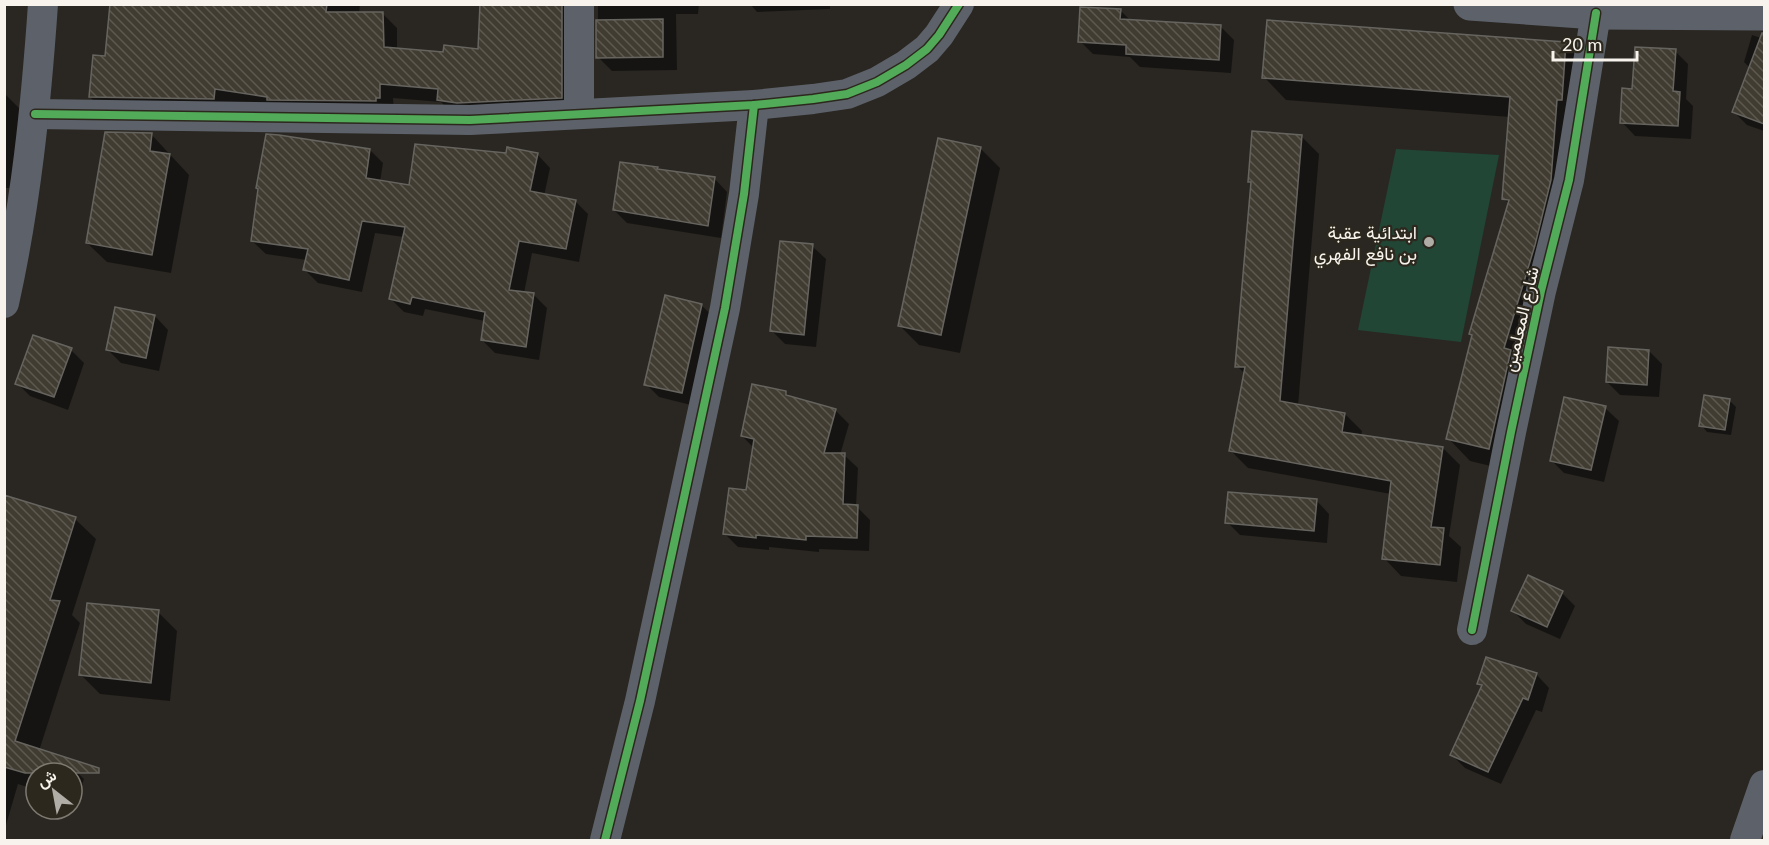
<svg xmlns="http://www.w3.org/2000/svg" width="1769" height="845" viewBox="0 0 1769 845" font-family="Lato,Vazirmatn,sans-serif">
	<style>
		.grass { fill: #214636 }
		.shadow { fill: #0007 }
		.building { fill: url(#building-back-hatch); stroke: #66645f; stroke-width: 1.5 }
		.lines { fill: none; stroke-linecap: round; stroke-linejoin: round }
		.minor { stroke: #5d626a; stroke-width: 30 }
		.tertiary { stroke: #5d626a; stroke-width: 33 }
		.cycleway-casing { stroke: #2d281e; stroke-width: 11 }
		.cycleway { stroke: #51ab58; stroke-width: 8 }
		.poi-dot { fill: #b0aca6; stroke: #2d281e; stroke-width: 2 }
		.labels { text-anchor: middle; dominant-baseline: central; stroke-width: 4.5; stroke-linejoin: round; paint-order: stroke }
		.poi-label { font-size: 18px; fill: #f8f4ed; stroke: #2d281e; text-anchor: end }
		.street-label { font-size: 18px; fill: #f8f4ed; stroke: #2d281e }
	</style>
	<defs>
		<pattern id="building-back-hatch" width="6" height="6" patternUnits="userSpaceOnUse" patternTransform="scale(1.5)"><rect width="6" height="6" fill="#413c32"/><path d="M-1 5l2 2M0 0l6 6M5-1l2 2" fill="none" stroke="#5d5950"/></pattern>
	</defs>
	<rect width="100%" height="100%" fill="#2a2722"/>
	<polygon class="grass" points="1396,149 1499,155 1461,342 1358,330"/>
	<g class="shadow">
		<polygon points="111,4 360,4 359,14 383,14 397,28 397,50 444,54 480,51 482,4 582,4 575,111 452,113 441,102 393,98 394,111 104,111 90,97 107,58"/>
		<polygon points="598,4 699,4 698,14 676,14 677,70 612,71 598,57"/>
		<polygon points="750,4 830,4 830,9 757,12"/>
		<polygon points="1121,11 1131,21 1221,27 1234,40 1231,73 1140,67 1130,57 1093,54 1080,41"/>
		<polygon points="1752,35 1764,39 1764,131 1747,125 1734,112 1750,68 1744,62"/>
		<polygon points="1566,44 1588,66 1511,471 1470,461 1448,438 1509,204 1504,199 1510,117 1286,100 1264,77"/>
		<polygon points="1675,51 1688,64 1686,99 1693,106 1691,139 1635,136 1622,122 1633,90"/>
		<polygon points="4,93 22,111 16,188 4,188"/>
		<polygon points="151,134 189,175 171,273 107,262 87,243"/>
		<polygon points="1302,137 1319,154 1298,406 1345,414 1362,431 1361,437 1443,448 1460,465 1449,536 1461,547 1457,582 1401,576 1384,558 1391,494 1248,468 1231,451 1245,374 1237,366 1252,184 1249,181"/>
		<polygon points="980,148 1000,168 960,353 919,345 899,325"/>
		<polygon points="370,150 383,163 380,182 411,187 507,155 537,154 550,168 544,196 575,201 588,214 579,262 532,253 524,293 534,295 547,308 539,360 495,353 482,340 485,321 425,309 423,316 404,312 391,299 404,237 375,233 362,292 318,283 305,270 307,260 266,254 252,241"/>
		<polygon points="657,169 660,171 714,178 727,192 721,238 627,223 614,210"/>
		<polygon points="812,246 826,259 816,347 785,344 772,331"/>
		<polygon points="701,305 715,318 695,406 659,397 646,384"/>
		<polygon points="155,316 168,330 159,371 121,363 108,350"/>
		<polygon points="71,350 84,363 68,410 30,396 17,383"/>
		<polygon points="1649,351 1662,364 1659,397 1620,395 1607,382"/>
		<polygon points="786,392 791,398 836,411 849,424 840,455 844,455 858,468 856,506 870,520 869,551 819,549 819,552 769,547 769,550 738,547 725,534 747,491 754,448 742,436"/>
		<polygon points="1729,400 1736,407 1731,435 1707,432 1701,425"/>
		<polygon points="1605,408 1619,421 1604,482 1564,473 1551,460"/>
		<polygon points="4,497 75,519 96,539 72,615 80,623 39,751 63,758 84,779 76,802 72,801 72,773 36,773 36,790 18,784 6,825"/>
		<polygon points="1316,500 1329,514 1327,543 1240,535 1227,522"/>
		<polygon points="1562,593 1575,606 1560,639 1526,624 1513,611"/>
		<polygon points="158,612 177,631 170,701 100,694 81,675"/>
		<polygon points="1536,674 1549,688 1542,712 1536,710 1501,784 1465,768 1452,755 1483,687 1479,683"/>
	</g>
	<g class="building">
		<polygon points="110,4 327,4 326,12 383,12 384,47 443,52 444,45 478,49 480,4 562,4 562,98 457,103 437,100 438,89 380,84 380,98 376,98 376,101 267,100 267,97 215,89 214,99 89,97 93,55 105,56"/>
		<polygon points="1080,7 1121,9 1120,19 1221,25 1219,60 1126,54 1126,45 1078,42"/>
		<polygon points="663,19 663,57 596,58 596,20"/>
		<polygon points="1267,20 1566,42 1562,100 1557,100 1551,180 1535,245 1504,348 1511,350 1489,449 1446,439 1472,335 1469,334 1509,200 1502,199 1510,97 1262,78"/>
		<polygon points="1762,33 1764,33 1764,124 1732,112"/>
		<polygon points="1635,47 1676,49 1673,91 1680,92 1678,126 1620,123 1622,88 1632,89"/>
		<polygon points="1252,131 1302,135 1280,401 1345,413 1342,432 1443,447 1431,527 1444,528 1440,565 1382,559 1391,481 1229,451 1245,367 1235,367 1251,182 1248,182"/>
		<polygon points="105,132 152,133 150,151 170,154 152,255 86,243"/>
		<polygon points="266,134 279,135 370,149 366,178 409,185 415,144 506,153 507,147 538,153 530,191 576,200 566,249 519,241 509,290 534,293 526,347 481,340 485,312 412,297 410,304 389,299 405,227 362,221 349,280 303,270 308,249 251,241 258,189 256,188"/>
		<polygon points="938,138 981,147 941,335 898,326"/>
		<polygon points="620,162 658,167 657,169 715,177 708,226 613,210"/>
		<polygon points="780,241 813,244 804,335 770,331"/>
		<polygon points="665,295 702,304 682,393 644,385"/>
		<polygon points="115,307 155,315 146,358 106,350"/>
		<polygon points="33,335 72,348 54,397 15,384"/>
		<polygon points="1608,347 1649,350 1647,385 1606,382"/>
		<polygon points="752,384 786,391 786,395 836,409 824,453 845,453 843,504 858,505 857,538 806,536 806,540 756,535 756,538 723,534 729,488 746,490 754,439 741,436"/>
		<polygon points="1704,395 1730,399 1725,430 1699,426"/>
		<polygon points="1564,397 1606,406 1591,470 1550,461"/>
		<polygon points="1228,492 1317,499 1314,531 1225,523"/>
		<polygon points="4,495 76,517 50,600 60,601 15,741 99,768 99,773 25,773 4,767"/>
		<polygon points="1528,575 1563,591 1547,627 1511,611"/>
		<polygon points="87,603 159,610 151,683 79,675"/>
		<polygon points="1486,657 1537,673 1528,700 1523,698 1488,772 1450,755 1482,685 1477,684"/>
	</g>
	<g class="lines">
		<g class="minor">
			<polyline points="579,4 579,114"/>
			<polyline points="35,114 470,120 754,105 813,99 847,94 877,82 906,65 927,49 939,35 959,4"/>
			<path d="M4,303c22,-99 32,-198 39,-299"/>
			<polyline points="1472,630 1511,432 1541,291 1569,180 1596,13"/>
			<polyline points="605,840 640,701 725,308 744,194 754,105"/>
			<polyline points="1745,840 1764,785"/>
		</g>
		<polyline class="tertiary" points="1470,4 1596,13 1764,14"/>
		<defs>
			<g id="cycleway">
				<polyline points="35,114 470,120 754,105 813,99 847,94 877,82 906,65 927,49 939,35 959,4"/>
				<polyline points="1472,630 1511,432 1541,291 1569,180 1596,13"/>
				<polyline points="605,840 640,701 725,308 744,194 754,105"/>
			</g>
		</defs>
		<use href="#cycleway" class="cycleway-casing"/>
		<use href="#cycleway" class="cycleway"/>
	</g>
	<circle class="poi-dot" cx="1429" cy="242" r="6"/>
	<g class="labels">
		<g class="poi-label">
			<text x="1417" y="232">ابتدائية عقبة<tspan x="1417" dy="21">بن نافع الفهري</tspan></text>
		</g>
		<g class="street-label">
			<text transform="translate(1520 319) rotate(-77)">شارع المعلمين</text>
		</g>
	</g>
	<rect width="1769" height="845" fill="none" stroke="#f8f4ed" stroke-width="12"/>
	<g transform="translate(54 791) rotate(329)"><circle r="28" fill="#2d281e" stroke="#7e7a71" stroke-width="1.5"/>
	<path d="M0-4.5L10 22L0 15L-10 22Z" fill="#b0aca6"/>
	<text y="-9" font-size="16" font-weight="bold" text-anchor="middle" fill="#f8f4ed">ش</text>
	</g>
	<path d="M1553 51v9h84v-9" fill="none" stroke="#f8f4ed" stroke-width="3"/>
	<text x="1562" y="51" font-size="18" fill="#f8f4ed" stroke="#2d281e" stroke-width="4.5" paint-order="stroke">20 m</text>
</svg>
